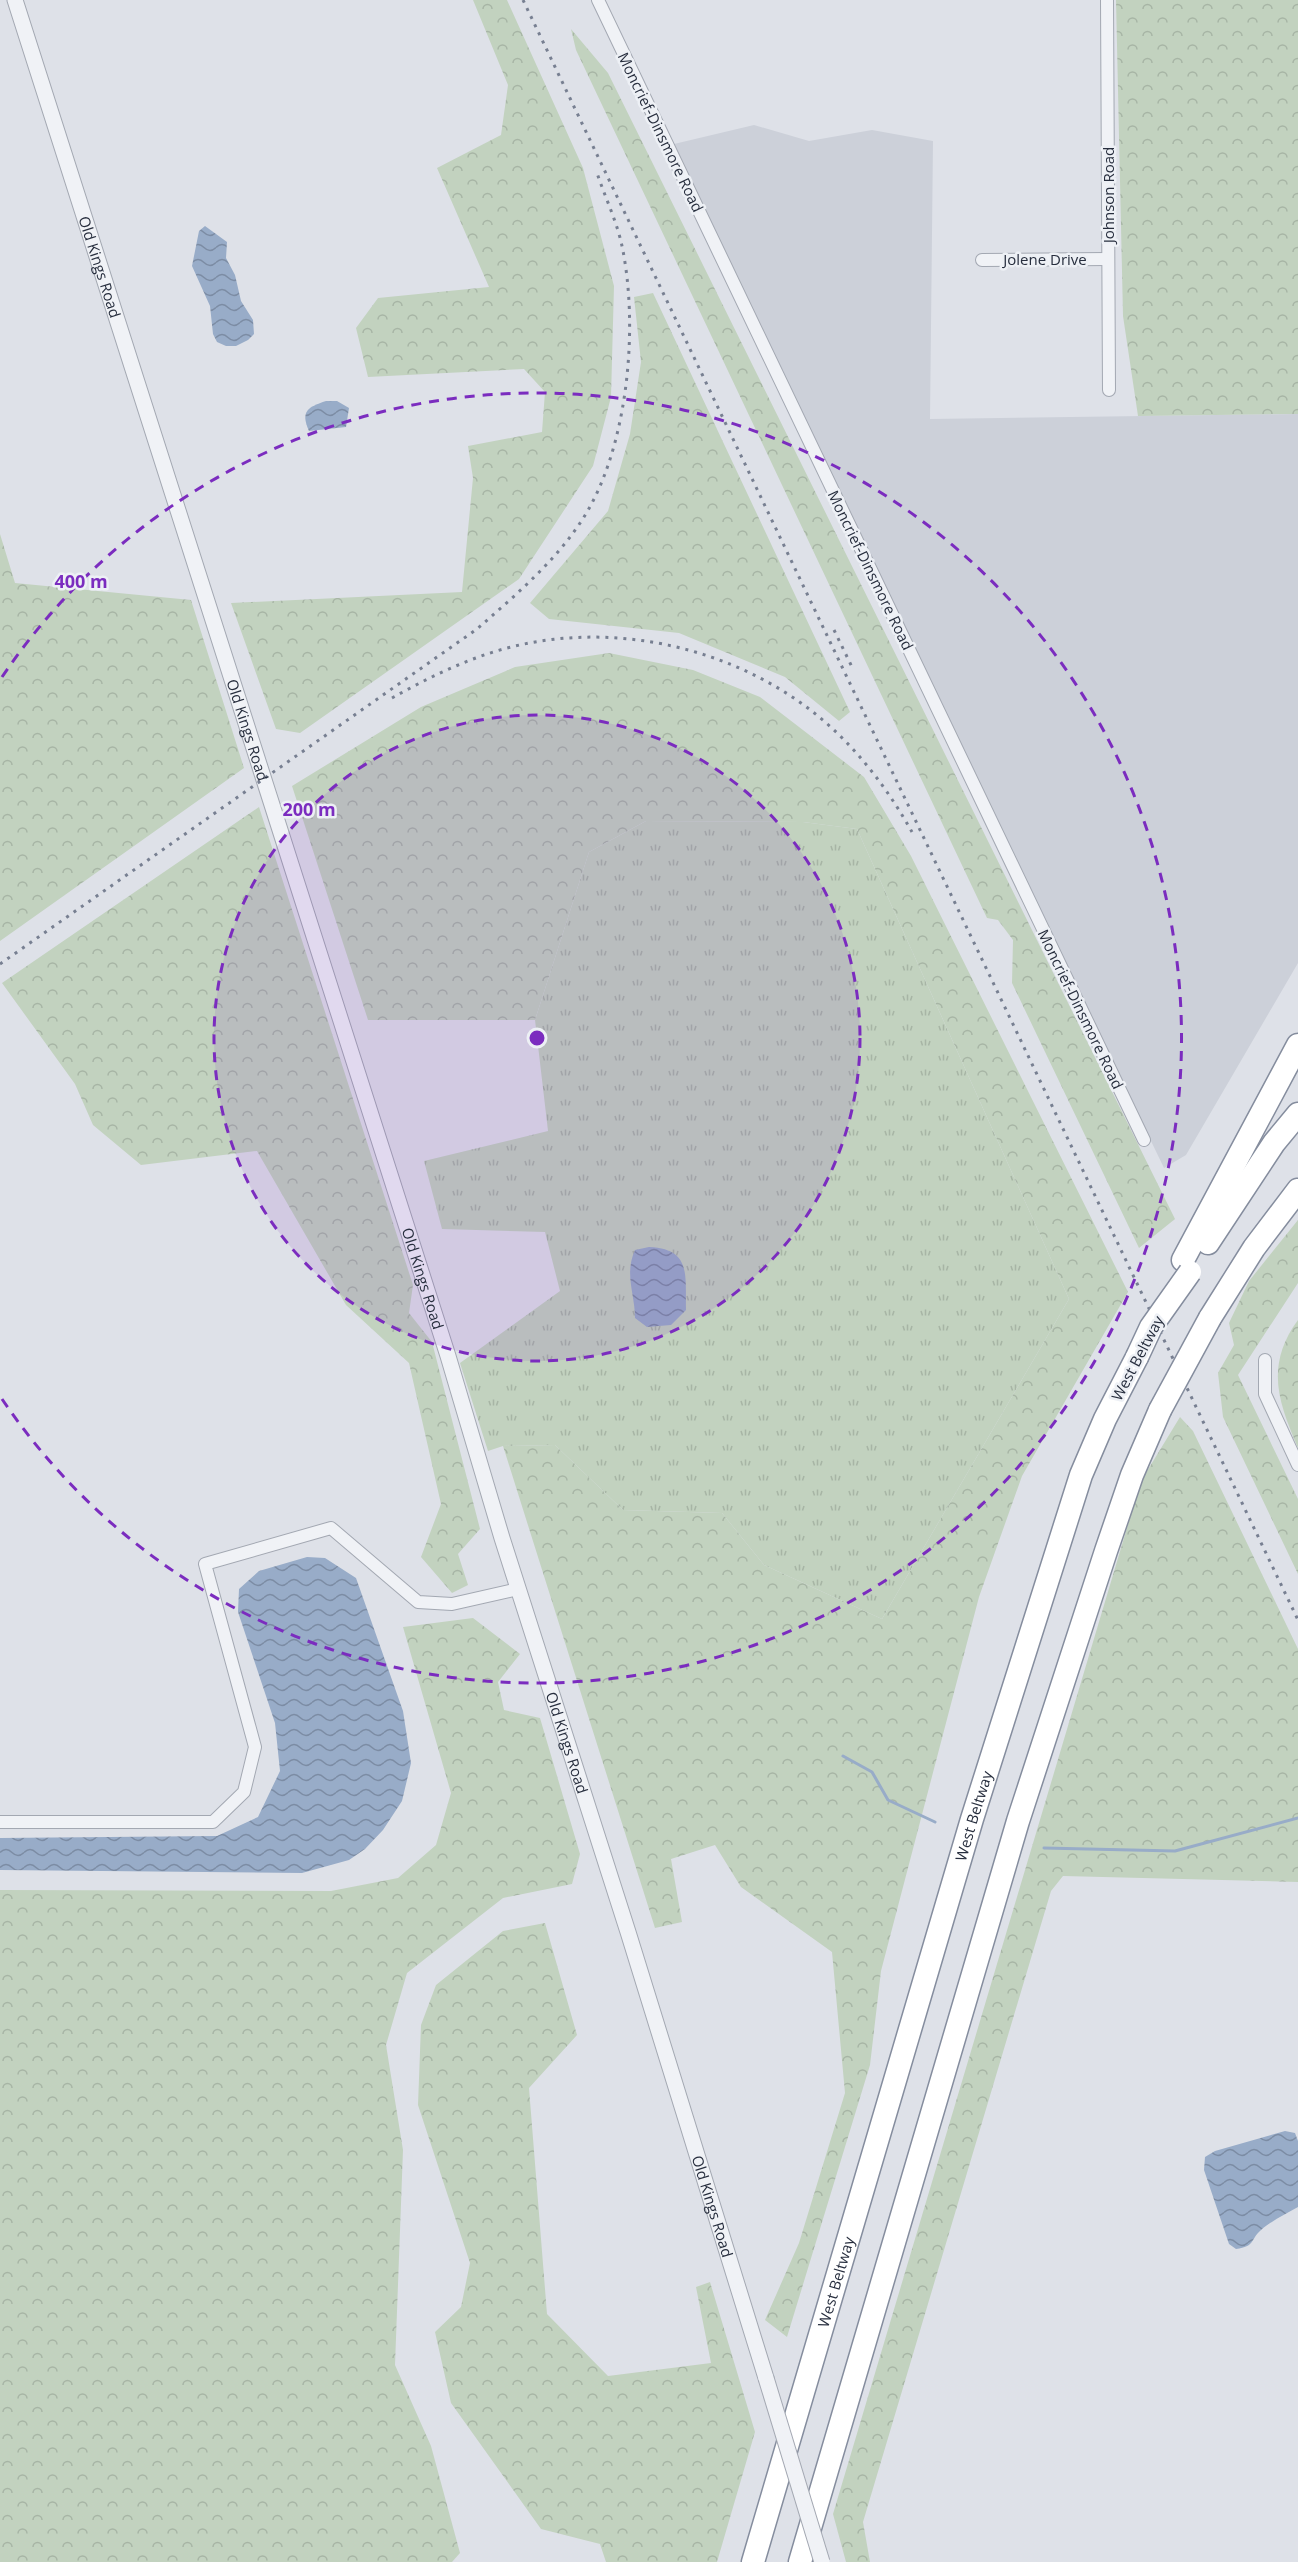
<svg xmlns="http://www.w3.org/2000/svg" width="1298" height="2562" viewBox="0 0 1298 2562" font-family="'Open Sans',sans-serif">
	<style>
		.built { fill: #ccd0d9 }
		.grass { fill: url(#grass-tufts) }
		.forest { fill: url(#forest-crowns) }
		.water { fill: url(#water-waves) }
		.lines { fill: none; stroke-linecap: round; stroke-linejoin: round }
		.stream { stroke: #98acc8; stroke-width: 3 }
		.minor-casing { stroke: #a3a8b2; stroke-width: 14 }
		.tertiary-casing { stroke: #a3a8b2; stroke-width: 17 }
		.motorway-casing { stroke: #858d9e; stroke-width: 25 }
		.minor { stroke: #f0f2f6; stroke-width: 12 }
		.tertiary { stroke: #f0f2f6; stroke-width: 15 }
		.motorway { stroke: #fff; stroke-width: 22 }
		.rail { stroke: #777f91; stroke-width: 3; stroke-dasharray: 3 6; stroke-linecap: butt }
		.tertiary-bridge-casing { stroke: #a3a8b2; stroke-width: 17; stroke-linecap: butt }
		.motorway-bridge-casing { stroke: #858d9e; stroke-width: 25; stroke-linecap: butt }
		.tertiary-bridge { stroke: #f0f2f6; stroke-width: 15 }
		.motorway-bridge { stroke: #fff; stroke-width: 22 }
		.ring { fill: none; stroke: #7b2cbf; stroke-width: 3; stroke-dasharray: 10 8 }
		.labels { text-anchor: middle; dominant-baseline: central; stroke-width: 5; stroke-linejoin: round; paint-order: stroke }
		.street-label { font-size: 15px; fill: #272e3e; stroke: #edf0f5 }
		.centre { fill: #7b2cbf; stroke: #edf0f5; stroke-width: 3 }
		.ring-label { font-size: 18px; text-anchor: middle; font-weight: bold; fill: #7b2cbf; stroke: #edf0f5; stroke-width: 5; stroke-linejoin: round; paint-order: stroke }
	</style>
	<defs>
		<pattern id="grass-tufts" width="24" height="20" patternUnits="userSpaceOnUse" patternTransform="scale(1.5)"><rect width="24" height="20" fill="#c2d2bf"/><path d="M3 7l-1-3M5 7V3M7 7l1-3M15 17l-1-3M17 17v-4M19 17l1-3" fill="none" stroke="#a7b5a5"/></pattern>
		<pattern id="forest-crowns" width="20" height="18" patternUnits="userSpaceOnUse" patternTransform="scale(1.5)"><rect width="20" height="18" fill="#c2d2bf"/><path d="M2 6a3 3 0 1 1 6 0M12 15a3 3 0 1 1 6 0" fill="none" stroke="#a7b5a5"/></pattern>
		<pattern id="water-waves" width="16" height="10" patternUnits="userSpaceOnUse" patternTransform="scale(1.5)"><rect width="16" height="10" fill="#98acc8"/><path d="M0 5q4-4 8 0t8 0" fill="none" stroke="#7c8ca4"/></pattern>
	</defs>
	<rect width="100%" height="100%" fill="#dee1e8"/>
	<polygon class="built" points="754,125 809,141 872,130 933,141 930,419 1298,414 1298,963 1186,1155 1164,1168 804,420 674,144"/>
	<polygon class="grass" points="646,821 803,822 857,829 1069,1299 882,1619 764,1565 722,1513 623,1510 555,1445 503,1446 488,1451 460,1363 560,1291 545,1232 442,1229 424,1161 548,1131 535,1020 589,852"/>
	<g class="forest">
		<polygon points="473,0 507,0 583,168 614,286 611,397 593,466 519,579 300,733 276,729 231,603 462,592 473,478 468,446 542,432 545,392 524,369 368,377 356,328 378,298 489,287 437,168 501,135 508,85"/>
		<polygon points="1116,0 1298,0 1298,414 1138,416 1123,316"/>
		<polygon points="571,29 608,73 1175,1219 1139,1248 1012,983 1013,940 998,920 987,918 576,50"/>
		<polygon points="653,293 850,712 839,721 785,677 679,633 549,619 530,603 608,511 630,434 641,362 634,297"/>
		<polygon points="0,534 15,583 191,600 244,768 0,941"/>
		<polygon points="609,653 693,670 760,697 864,777 911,856 1128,1292 1022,1476 979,1597 881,1971 870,2065 787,2337 765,2320 799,2243 845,2093 832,1952 741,1887 715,1845 671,1859 682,1922 655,1928 503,1446 555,1445 623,1510 722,1513 764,1565 882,1619 1069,1299 857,829 803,822 646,821 589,852 535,1020 368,1020 292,786 421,707 515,667"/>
		<polygon points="259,807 413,1285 409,1313 432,1342 480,1529 458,1554 468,1585 452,1593 421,1557 441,1504 409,1363 346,1305 257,1151 141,1165 93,1125 75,1084 2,983"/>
		<polygon points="1298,1220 1298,1283 1238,1375 1298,1499 1298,1574 1223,1417 1218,1373 1234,1345 1229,1323 1249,1281"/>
		<path d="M1298,1320v128c-20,-46 -33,-83 0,-128z"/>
		<polygon points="1180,1417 1193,1431 1298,1649 1298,1882 1063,1876 1051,1891 863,2522 870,2562 846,2562 833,2514 1141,1481"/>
		<polygon points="473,1618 520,1654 498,1682 504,1710 540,1718 580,1854 572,1884 503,1898 407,1973 386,2045 403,2150 395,2365 431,2446 460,2553 452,2562 0,2562 0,1890 331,1891 398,1878 436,1845 451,1793 403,1627"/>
		<polygon points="545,1923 577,2035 529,2088 547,2314 608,2376 711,2363 696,2287 710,2282 755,2432 717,2562 606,2562 600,2544 541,2529 451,2403 435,2332 461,2307 470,2263 418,2105 421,2025 436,1985 503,1931"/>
	</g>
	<g class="water">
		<polygon points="205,226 227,242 226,258 235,275 241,301 253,320 254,334 248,340 236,346 226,346 217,342 213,334 210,306 192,266 199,231"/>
		<path d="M326,401h11l12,7 -3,19 -37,4c-9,-20 -1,-24 17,-30z"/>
		<path d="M649,1247c43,2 36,28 37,63l-15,15 -24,2 -12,-9c0,-24 -11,-44 0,-68z"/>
		<polygon points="307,1557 325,1558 356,1578 403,1711 411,1763 402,1801 383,1830 365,1849 349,1860 302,1873 0,1870 0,1838 217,1836 258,1817 280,1771 275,1723 238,1612 239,1589 259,1571"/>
		<path d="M1285,2131l10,2 3,8v66c-12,7 -27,14 -37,23 -12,11 -5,16 -25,19l-7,-5 -25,-74 1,-13 10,-6z"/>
	</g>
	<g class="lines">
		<g class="stream">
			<polyline points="843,1756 872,1772 888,1800 935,1822"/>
			<polyline points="1044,1848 1175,1851 1298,1818"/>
		</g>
		<defs>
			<g id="minor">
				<polyline points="598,0 1144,1140"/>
				<polyline points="1107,0 1109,390"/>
				<polyline points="982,260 1108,259"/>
				<polyline points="1265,1360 1265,1394 1298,1465"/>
				<polyline points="0,1822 213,1822 244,1792 255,1747 205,1564 331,1528 418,1602 452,1604 518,1589"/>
			</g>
			<g id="tertiary">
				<path id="s1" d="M15,0l433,1356 54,182 126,394 138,446"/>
			</g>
			<g id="motorway">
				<polyline points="1208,1243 1274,1143 1298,1114"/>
				<polyline points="1183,1260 1298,1045"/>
				<polyline points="1210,1318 1254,1248 1298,1190"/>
				<path id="s2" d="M753,2562l219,-743 109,-344 24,-56 32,-62"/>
				<polyline points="800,2562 1018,1821 1106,1551 1132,1475 1160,1410"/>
			</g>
		</defs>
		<use href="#minor" class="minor-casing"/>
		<use href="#tertiary" class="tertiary-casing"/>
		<use href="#motorway" class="motorway-casing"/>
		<use href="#minor" class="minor"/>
		<use href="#tertiary" class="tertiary"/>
		<use href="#motorway" class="motorway"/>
		<g class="rail">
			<polyline points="523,0 1298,1620"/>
			<polyline points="834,630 852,667"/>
			<path d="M392,698c34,-19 70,-37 108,-48 107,-31 231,-5 318,66 38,31 70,73 94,116"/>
			<path d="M0,964l477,-335c42,-37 90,-77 116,-128 36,-70 45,-179 29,-255 -5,-24 -17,-49 -25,-73"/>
		</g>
		<defs>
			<polyline id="tertiary-bridge" points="766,2378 822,2562"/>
			<g id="motorway-bridge">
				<polyline points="1137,1357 1151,1327 1190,1272"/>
				<polyline points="1160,1410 1210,1318"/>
			</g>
		</defs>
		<use href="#tertiary-bridge" class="tertiary-bridge-casing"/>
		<use href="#motorway-bridge" class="motorway-bridge-casing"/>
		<use href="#tertiary-bridge" class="tertiary-bridge"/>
		<use href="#motorway-bridge" class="motorway-bridge"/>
	</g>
	<circle cx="537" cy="1038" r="323" fill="#7b2cbf" fill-opacity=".12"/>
	<g class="ring">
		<circle cx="537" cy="1038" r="323"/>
		<path d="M2 677A645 645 0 1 1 2 1399"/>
	</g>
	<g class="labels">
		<g class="street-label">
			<text transform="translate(661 132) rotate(64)">Moncrief-Dinsmore Road</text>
			<text transform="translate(1108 195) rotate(-90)">Johnson Road</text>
			<text x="1045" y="259">Jolene Drive</text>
			<text stroke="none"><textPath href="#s1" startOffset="280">Old Kings Road</textPath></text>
			<text transform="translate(871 570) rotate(64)">Moncrief-Dinsmore Road</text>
			<text stroke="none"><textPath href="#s1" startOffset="766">Old Kings Road</textPath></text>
			<text transform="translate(1081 1009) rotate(64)">Moncrief-Dinsmore Road</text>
			<text stroke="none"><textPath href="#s1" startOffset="1342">Old Kings Road</textPath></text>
			<text transform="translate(1137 1358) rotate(-62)">West Beltway</text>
			<text stroke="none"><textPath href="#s1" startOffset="1828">Old Kings Road</textPath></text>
			<text stroke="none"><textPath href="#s2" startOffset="778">West Beltway</textPath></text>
			<text stroke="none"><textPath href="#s1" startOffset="2314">Old Kings Road</textPath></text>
			<text stroke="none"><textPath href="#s2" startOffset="292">West Beltway</textPath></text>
		</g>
	</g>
	<circle cx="537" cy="1038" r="9" class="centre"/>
	<g class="ring-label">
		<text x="81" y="588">400 m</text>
		<text x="309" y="816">200 m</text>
	</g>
</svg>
